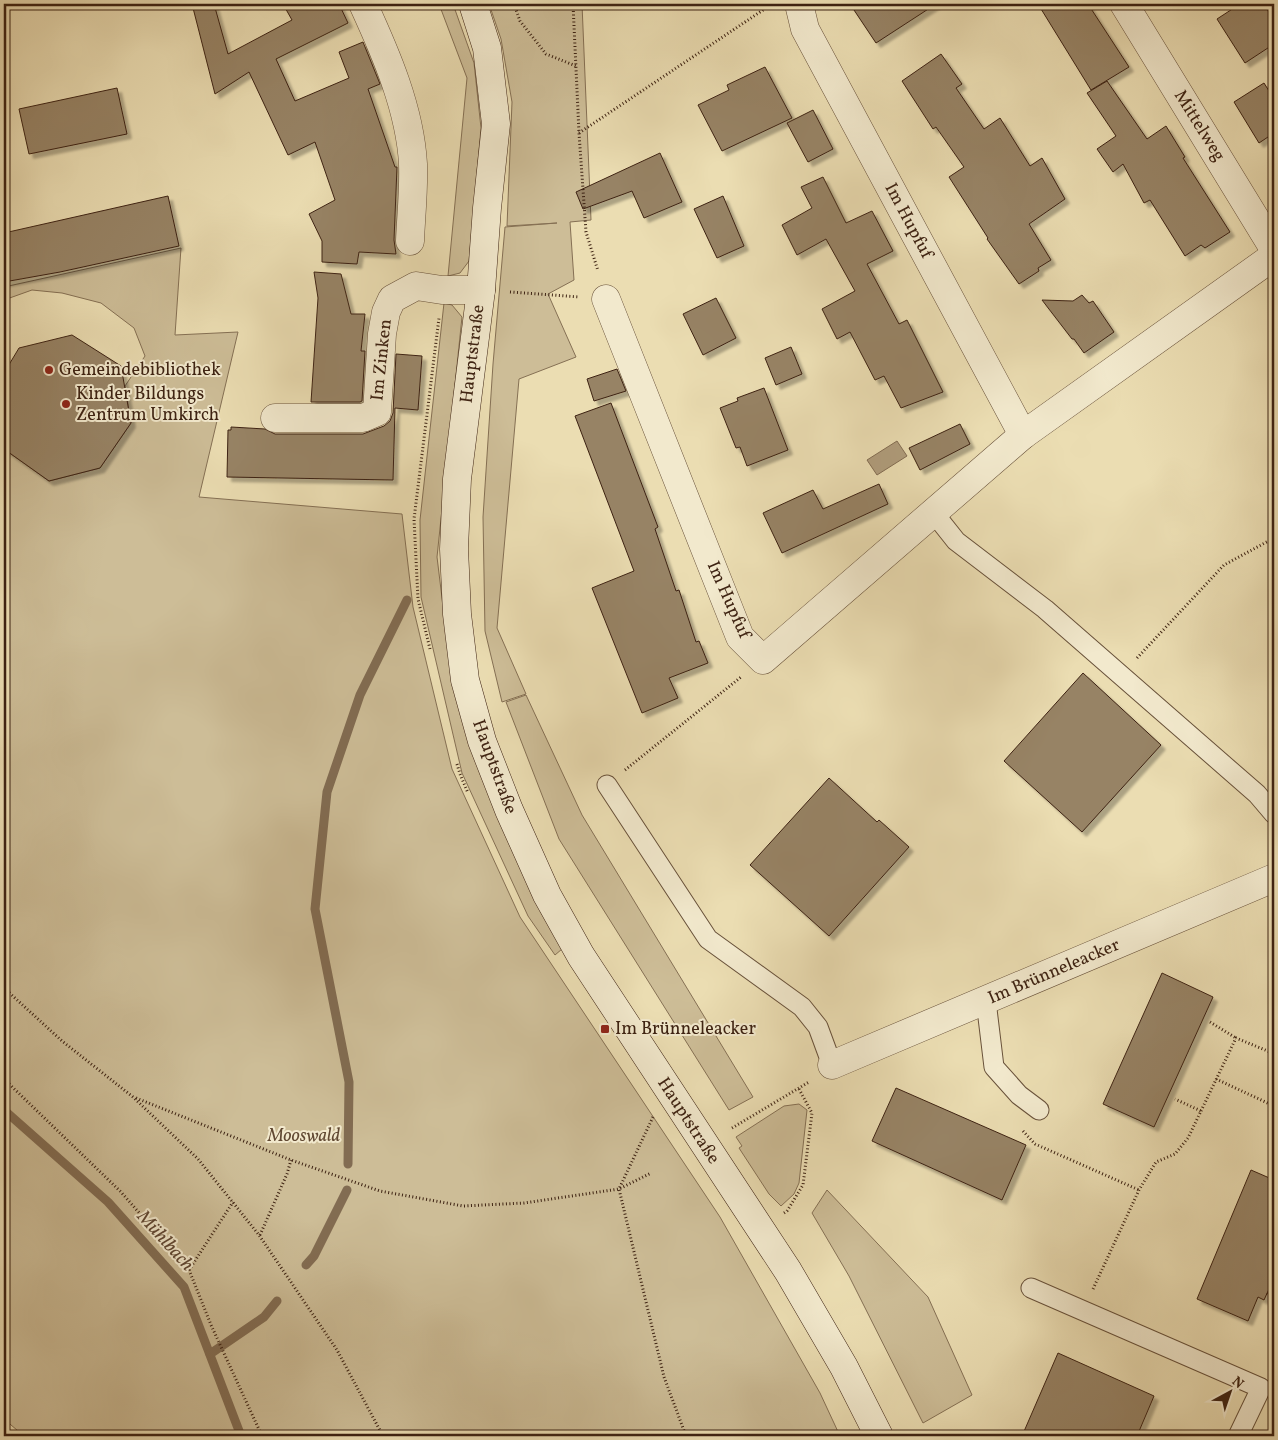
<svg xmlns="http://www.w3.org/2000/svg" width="1278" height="1440" viewBox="0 0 1278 1440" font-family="Vollkorn,serif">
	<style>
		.green { fill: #cdbd97; stroke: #857054 }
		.water { fill: #b09d7c; stroke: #826c52 }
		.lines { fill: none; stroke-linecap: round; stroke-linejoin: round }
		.stream { stroke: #826c52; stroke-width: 9 }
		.building { fill: #978365; stroke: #3d2212; filter: url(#shadow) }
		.lane-casing { stroke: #68513a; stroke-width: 21 }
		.street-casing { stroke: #68513a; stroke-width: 29 }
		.secondary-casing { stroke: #3d2212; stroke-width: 29 }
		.path { stroke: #3d2212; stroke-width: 3; stroke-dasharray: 1 2.5; stroke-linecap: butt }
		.lane { stroke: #f2e9cd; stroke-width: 19 }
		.street { stroke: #f2e9cd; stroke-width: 28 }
		.secondary { stroke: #f2e9cd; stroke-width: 28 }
		.poi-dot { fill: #8f2418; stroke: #f2e9cd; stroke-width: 2 }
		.labels { text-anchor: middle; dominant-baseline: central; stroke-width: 4; stroke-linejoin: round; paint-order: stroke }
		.street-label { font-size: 18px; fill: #3d2212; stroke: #f2e9cd }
		.poi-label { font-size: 18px; fill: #3d2212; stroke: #f2e9cd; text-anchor: start }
		.park-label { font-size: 18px; font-style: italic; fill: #614933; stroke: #f2e9cd }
		.water-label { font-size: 19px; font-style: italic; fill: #604732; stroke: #f2e9cd }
	</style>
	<defs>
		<filter id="shadow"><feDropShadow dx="4.5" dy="4.5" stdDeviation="1" flood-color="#0004"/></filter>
	</defs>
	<rect width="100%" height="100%" fill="#ebddb2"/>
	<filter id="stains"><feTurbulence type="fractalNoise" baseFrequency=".004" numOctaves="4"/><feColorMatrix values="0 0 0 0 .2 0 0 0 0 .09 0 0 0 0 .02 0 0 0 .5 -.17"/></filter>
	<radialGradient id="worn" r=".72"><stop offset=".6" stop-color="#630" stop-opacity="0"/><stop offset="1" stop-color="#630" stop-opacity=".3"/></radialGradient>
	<g class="green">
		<polygon points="439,4 453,4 474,63 481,128 469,261 460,273 448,276 467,78"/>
		<polygon points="489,4 582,4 591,220 570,222 574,280 548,294 576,357 519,379 497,628 526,694 502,702 485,631 483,517 493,364 505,227 557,223 507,226 512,102 501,39"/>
		<polygon points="181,248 175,335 238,332 199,497 402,514 413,607 452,769 520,917 720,1217 820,1393 840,1436 24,1436 4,1419 4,449 49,481 100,468 131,423 125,386 145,356 134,328 101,303 62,293 32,290 4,300 4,287"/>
		<polygon points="444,303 452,305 462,317 437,557 452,680 483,776 542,914 562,949 555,955 528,916 462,773 421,597 420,520"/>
		<polygon points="526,695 582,815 753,1097 729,1110 559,839 506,702"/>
		<polygon points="799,1104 807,1110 799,1183 794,1194 781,1206 769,1194 739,1148 742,1146 736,1137 784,1106"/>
		<polygon points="827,1190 928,1297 972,1395 923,1423 849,1276 812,1213"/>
	</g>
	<polygon class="water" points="897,441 907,456 877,475 867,460"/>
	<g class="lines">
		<g class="stream">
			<polyline points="4,1110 108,1202 184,1287 241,1436"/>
			<polyline points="348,1164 349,1082 315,909 327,792 360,695 407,600"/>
			<polyline points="306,1265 314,1256 347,1190"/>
			<polyline points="210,1354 264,1317 277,1301"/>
		</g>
	</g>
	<g class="building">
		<polygon points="192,4 214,4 228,54 292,20 283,4 339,4 348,23 276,59 295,101 349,78 339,52 363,42 380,84 368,89 395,167 397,167 394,240 396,254 359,252 357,264 322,262 322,241 309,214 335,200 315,142 288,155 249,72 215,94"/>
		<polygon points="850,4 936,4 876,43"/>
		<polygon points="1038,4 1088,4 1129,67 1091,90"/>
		<polygon points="1240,4 1264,4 1274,21 1274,44 1245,63 1217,19"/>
		<polygon points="941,54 962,84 956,88 984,129 1000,118 1030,166 1042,158 1065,199 1029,224 1051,260 1038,268 1039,271 1019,284 987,239 988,238 949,177 964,167 936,127 933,129 902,81"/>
		<polygon points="765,67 792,118 722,151 698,105 729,90 727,85"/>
		<polygon points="1107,81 1147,139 1166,126 1185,157 1183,158 1230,232 1205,248 1201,245 1185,256 1150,200 1144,203 1123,164 1113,172 1097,149 1116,136 1087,93"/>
		<polygon points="1264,83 1274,99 1274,133 1259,143 1234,102"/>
		<polygon points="117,88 127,134 29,154 19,109"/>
		<polygon points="813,110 833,149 808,162 787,123"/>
		<polygon points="660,153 682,202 644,218 632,191 583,209 576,192"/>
		<polygon points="823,177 846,223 872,211 893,251 867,264 899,324 907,320 943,392 901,408 884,376 875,380 850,332 837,339 822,309 855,291 826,239 797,255 782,225 812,208 801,187"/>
		<polygon points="168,196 179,246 60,272 4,282 4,233"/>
		<polygon points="723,196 744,246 717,258 694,209"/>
		<polygon points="314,272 341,274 351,314 365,314 361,351 365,351 362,401 360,402 311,402 318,298"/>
		<polygon points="1082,295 1089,303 1093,301 1114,332 1084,353 1074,339 1072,339 1042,300 1073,301"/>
		<polygon points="716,298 736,338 703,355 683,314"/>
		<polygon points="72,335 121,366 131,423 100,468 49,481 4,449 4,373 19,348"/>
		<polygon points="791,347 802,374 776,385 765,358"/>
		<polygon points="396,354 422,356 418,410 395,408 393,480 227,477 228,430 231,430 231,427 265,429 275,434 363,434 384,426 390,421 393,413"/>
		<polygon points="617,369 626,391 594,401 587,379"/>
		<polygon points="764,388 788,450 747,466 740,447 736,448 720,408 738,401 737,398"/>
		<polygon points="611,403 658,527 655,529 676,591 679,590 696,642 699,641 708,663 669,678 678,698 642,713 592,588 634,571 575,416"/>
		<polygon points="960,424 970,444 920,470 909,448"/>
		<polygon points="879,484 888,504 782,553 763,513 813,490 823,509"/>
		<polygon points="1083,673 1161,745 1082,832 1004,761"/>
		<polygon points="829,778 877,822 879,820 909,847 829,936 750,865"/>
		<polygon points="1162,973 1213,997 1154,1127 1103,1104"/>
		<polygon points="896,1088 1026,1145 1002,1200 872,1141"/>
		<polygon points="1251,1170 1274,1180 1274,1278 1264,1300 1258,1297 1248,1321 1197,1299"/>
		<polygon points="1058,1353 1154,1396 1137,1436 1022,1436"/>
	</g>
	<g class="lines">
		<defs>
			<g id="lane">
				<polyline points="933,512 956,541 1045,609 1257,794 1274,814"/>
				<polyline points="607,785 708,939 802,1007 818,1027 832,1065"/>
				<polyline points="986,1001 994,1067 1019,1095 1039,1110"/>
				<polyline points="1031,1288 1261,1388 1238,1436"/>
			</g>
			<g id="street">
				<path d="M363,4c23,50 47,105 50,160 1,26 -2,52 -3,77"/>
				<polyline points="799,4 805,29 1023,435"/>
				<polyline points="1124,4 1274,249"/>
				<polyline points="606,299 740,637 763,660 1023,435 1274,256"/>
				<polyline points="275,418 363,418 377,412 382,334 386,312 392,299 416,286 442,290 481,290"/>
				<polyline points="832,1065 1274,878"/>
			</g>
			<polyline id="secondary" points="473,4 487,48 496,124 487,208 481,290 457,479 454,549 457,614 465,680 482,741 509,810 547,895 581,956 788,1271 844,1367 879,1436"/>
		</defs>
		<use href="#lane" class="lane-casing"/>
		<use href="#street" class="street-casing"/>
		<use href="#secondary" class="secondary-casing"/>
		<g class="path">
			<polyline points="514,4 520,21 546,54 576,66"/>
			<polyline points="573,4 579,133 586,232 598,271"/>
			<polyline points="579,133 769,6"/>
			<polyline points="510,292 579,297"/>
			<polyline points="430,649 418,599 414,519 439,318"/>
			<polyline points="1137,658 1224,565 1274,538"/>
			<polyline points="457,764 460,774 468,793"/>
			<polyline points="625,770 741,677"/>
			<polyline points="4,988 62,1041 133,1097 198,1159 259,1235 337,1350 383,1436"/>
			<polyline points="1210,1022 1236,1038"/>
			<polyline points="4,1079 121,1192 189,1270 211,1325 262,1436"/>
			<polyline points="1216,1079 1274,1106"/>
			<polyline points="136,1098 291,1160 380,1191 463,1206 524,1203 619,1189 651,1173"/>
			<polyline points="1201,1111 1236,1038 1270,1052 1274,1043"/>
			<polyline points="653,1117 619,1189 664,1377 686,1436"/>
			<polyline points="732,1128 809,1082"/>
			<polyline points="1023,1131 1035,1144 1139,1190"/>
			<polyline points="784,1213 787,1211 803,1185 812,1113 799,1089"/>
			<polyline points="260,1235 287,1174 291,1160"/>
			<polyline points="189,1270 233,1202"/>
			<polyline points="1093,1289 1139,1190 1156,1162 1175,1154 1188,1138 1201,1111 1175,1099"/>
			<polyline points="1267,1293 1274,1297"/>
		</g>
		<use href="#lane" class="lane"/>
		<use href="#street" class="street"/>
		<use href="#secondary" class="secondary"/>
	</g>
	<g class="poi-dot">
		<circle cx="49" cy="370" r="5"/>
		<circle cx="66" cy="404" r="5"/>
		<rect x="600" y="1024" width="10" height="10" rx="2.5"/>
	</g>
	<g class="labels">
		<g class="street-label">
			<text transform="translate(1199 126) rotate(58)">Mittelweg</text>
			<text transform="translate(908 221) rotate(62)">Im Hupfuf</text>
			<text transform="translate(473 354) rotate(-83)">Hauptstraße</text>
			<text transform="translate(382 360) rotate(-84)">Im Zinken</text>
			<text transform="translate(728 600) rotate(66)">Im Hupfuf</text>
			<text transform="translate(494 767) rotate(70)">Hauptstraße</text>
			<text transform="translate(1054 972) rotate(-23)">Im Brünneleacker</text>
			<text transform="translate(688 1121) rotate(57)">Hauptstraße</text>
		</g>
		<g class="poi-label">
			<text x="59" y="370">Gemeindebibliothek</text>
			<text x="76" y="394">Kinder Bildungs<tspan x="76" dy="21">Zentrum Umkirch</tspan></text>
			<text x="615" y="1029">Im Brünneleacker</text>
		</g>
		<g class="park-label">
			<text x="304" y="1136">Mooswald</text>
		</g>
		<g class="water-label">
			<text transform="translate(165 1241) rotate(48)">Mühlbach</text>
		</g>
	</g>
	<rect width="1278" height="1440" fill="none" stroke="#ebddb2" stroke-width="20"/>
	<rect x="5" y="5" width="1268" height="1430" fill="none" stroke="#3d2212" stroke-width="2.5"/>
	<rect x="10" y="10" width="1258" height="1420" fill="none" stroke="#3d2212"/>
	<g transform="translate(1230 1392) rotate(40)" stroke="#f2e9cd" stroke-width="4" paint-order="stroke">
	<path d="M0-4L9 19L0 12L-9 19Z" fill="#3d2212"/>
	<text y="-8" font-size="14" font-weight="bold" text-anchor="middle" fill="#3d2212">N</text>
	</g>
	<rect width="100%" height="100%" filter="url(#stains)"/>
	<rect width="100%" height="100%" fill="url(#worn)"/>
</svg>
